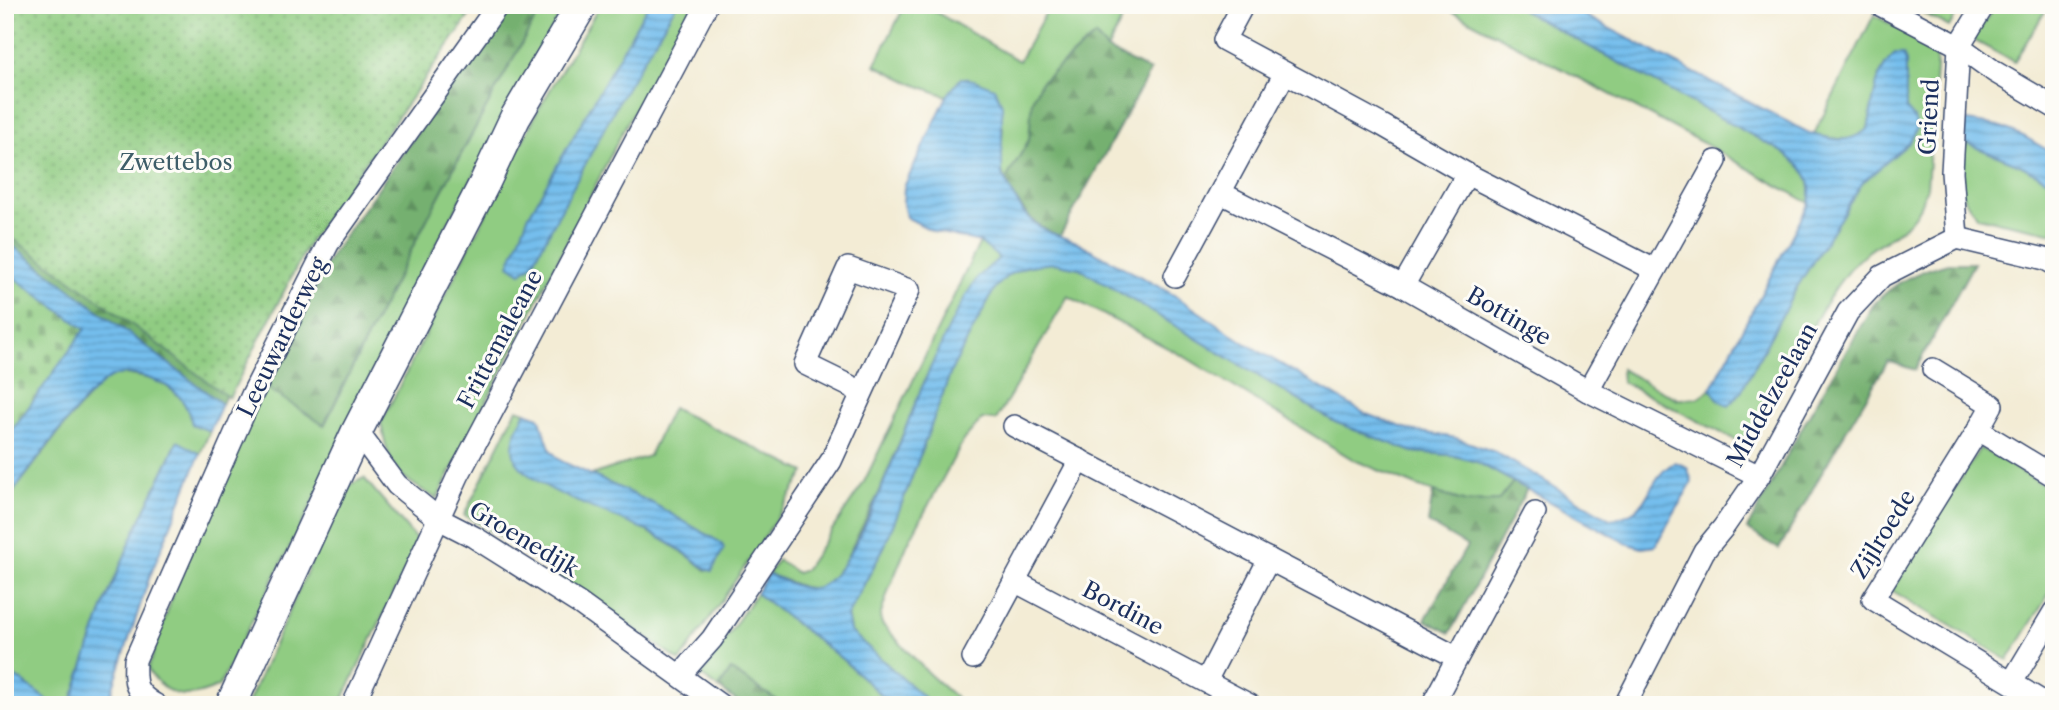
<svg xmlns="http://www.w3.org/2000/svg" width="2059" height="710" viewBox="0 0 2059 710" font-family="'Libre Caslon Text',serif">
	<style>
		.green { fill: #90cc82; stroke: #567e70; stroke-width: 2 }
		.forest { fill: url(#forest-firs); stroke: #487067; stroke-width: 2 }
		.cemetery { fill: url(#cemetery-stones); stroke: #567e70; stroke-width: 2 }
		.park { fill: url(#park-dots); stroke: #567e70; stroke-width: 2 }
		.water { fill: url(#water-rules); stroke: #4876a6; stroke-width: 2 }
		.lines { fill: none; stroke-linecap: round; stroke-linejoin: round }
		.street-casing { stroke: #3b4b70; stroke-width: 24 }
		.secondary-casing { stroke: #3b4b70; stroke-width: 33 }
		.street { stroke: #fff; stroke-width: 21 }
		.secondary { stroke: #fff; stroke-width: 30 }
		.labels { text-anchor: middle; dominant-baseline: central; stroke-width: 6; stroke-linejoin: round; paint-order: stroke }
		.street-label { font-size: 23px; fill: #1b2f5e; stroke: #fdfcf7 }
		.park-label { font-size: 23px; fill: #3e5e69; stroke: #fdfcf7 }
	</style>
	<defs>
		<pattern id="forest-firs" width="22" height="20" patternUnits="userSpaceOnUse" patternTransform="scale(1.75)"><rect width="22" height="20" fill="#74b070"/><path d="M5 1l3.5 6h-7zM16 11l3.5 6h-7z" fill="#5e905f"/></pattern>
		<pattern id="cemetery-stones" width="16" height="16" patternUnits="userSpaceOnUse" patternTransform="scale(1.75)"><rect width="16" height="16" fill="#90cc82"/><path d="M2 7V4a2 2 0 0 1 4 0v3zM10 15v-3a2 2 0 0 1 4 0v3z" fill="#75a66e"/></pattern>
		<pattern id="park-dots" width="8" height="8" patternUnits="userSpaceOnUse" patternTransform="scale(1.75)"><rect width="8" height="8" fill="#90cc82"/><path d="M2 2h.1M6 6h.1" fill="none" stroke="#75a66e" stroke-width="1.8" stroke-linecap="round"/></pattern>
		<pattern id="water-rules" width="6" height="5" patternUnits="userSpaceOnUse" patternTransform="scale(1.75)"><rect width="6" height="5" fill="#74beed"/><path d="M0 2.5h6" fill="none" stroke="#5e9bc3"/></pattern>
	</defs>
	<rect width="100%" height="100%" fill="#fdfcf7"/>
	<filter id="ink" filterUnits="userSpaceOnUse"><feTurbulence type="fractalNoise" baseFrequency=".0143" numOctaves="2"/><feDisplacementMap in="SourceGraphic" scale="14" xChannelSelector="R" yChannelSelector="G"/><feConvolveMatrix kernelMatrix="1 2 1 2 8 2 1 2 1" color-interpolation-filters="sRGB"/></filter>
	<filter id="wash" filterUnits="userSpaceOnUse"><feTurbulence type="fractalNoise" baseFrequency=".00686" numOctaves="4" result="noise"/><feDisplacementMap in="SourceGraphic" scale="28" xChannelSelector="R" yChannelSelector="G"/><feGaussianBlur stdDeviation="1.57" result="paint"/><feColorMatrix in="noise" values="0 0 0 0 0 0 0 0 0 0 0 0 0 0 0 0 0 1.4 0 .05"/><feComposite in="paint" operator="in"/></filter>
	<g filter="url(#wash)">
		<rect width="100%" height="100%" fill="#f3ecd5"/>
		<g class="green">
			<path d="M543,5h22l-165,308 -84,183 -97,190c-31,15 -52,13 -71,-17l28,-83 86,-201 63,39c68,-142 140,-282 218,-419z"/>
			<path d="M600,5h93l-68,122 -188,372c-41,-25 -47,-28 -56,-76l156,-311z"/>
			<polygon points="905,5 924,5 1019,61 1050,5 1129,5 1107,50 1095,36 1041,82 1029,140 1005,181 1000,164 1003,127 961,78 947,96 916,85 875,65"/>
			<path d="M1440,5h73l270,147c20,17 31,23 26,51l-106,-60z"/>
			<polygon points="1909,5 1962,5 1949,27"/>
			<polygon points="1995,5 2049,5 2014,62 1973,40"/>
			<path d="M1874,15l62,33 1,8 -10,131c-13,49 -41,45 -71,75 -20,21 -36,51 -50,76 -21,36 -42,71 -61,107l-123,-63 -1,-13 56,30 21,-1 13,-9 8,11 23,-10 55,-103 66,-105 17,-15 34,-49 -8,-9v-48l-11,-7c-22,19 -21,48 -27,75 -20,15 -31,11 -54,5z"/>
			<polygon points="1958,140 2020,165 2054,183 2054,233 1978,217 1965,201 1960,188"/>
			<polygon points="980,242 1000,258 977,279 952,325 925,380 879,493 844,563 829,581 817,589 803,587 768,574 778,560 797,573 805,570 863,484"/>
			<polygon points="1054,263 1079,268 1335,422 1413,452 1451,455 1477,462 1513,482 1498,501 1466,502 1419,487 1354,460 1185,357 1068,296 996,420 982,419 964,439 908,543 889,589 880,617 882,624 929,674 964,705 932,705 850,631 847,616 884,547 906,493 952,369 995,288 1008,275 1027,266"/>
			<path d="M116,374c36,2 68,11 76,50l18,7 -10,23 -23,-12 -42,89 -29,69 -36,105h-16l-49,-36v-166l61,-80 35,-41z"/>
			<path d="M672,408l133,64 -46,74 -79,115 -161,-113 -55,-33 53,-106 9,3 -10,21 -1,27c22,30 70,42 103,57 31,14 62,30 88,53l15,-27 -69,-40 -61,-28 58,-19z"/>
			<polygon points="1980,448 2054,491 2054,586 2008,660 1891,590"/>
			<polygon points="364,478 416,539 414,551 340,705 247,705 322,538 349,485"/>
			<polygon points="756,593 842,659 892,705 784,705 731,670 719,688 701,676"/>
		</g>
		<g class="forest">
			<path d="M511,5h32c-78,138 -150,277 -219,420l-62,-40 70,-131 114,-163z"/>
			<path d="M1095,36l13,14 42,21 -90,165c-28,-9 -41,-30 -55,-55l24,-41 3,-40 9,-18z"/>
			<polygon points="5,213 232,382 222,404 5,240"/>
			<path d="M1948,263h26l-59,107 -27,-9 -51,85 -58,103 -32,-20 58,-107 68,-117c21,-23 45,-34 75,-42z"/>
			<polygon points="1513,482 1527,489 1450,633 1425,620 1467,546 1428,523 1433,492 1466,502 1498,501"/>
			<polygon points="731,670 784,705 742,705 719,688"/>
		</g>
		<polygon class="cemetery" points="5,271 86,329 5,440"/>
		<polygon class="park" points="5,5 477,5 310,241 229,398 106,305 5,233"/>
		<g class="water">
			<polygon points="648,5 676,5 616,106 532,265 521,273 509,265 528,217"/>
			<path d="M1513,5h52l244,128c24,7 38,12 59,-4 6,-27 5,-56 27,-75h8l3,7v48l8,9 3,10 -7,14 -47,40 -66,105 -55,103 -13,16 -10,-6 -8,-11 98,-186c5,-28 -6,-34 -26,-51z"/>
			<path d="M961,78l13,2 20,8 8,16v71l20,36 13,13 16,9 26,9 97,53 71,48 121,71 44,16 46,8 39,14 115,67c44,-4 32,-37 65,-57l12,5 5,15 -37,64 -13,2 -16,-5 -149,-81 -26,-7 -38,-3 -78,-30 -256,-154 -25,-5 -27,3 -19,9 -13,13 -43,81 -46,124 -22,54 -37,69 3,15 82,74h-40l-50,-46 -86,-66 12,-19c13,5 37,19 51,13 39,-15 87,-166 106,-207 13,-29 33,-75 51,-100 6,-8 16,-15 23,-22l-19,-16 -47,-11 -27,-14 -3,-13 1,-17 43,-91z"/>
			<polygon points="1960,120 1999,126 2023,136 2054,154 2054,183 2020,165 1958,140"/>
			<path d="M5,240l217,164 -12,27 -18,-7c-4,-20 -16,-36 -36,-43 -12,-5 -29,-10 -42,-5 -27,10 -88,100 -109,127v-63l80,-111 -80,-58z"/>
			<path d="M526,412l13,5 12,34 10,10 91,42 69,40 3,5 -12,23c-10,-3 -18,-12 -27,-18 -10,-7 -21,-13 -32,-19 -33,-18 -118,-42 -136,-72 -10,-16 1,-35 9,-50z"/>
			<polygon points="178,441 200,454 150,576 107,705 70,705 106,600 135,531"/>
			<polygon points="5,669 54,705 14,705 5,698"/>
		</g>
	</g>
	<g filter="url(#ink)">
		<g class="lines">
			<defs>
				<g id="street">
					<polyline points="1243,5 1224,40 1382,125 1467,174 1655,270"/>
					<polyline points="1880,5 1959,46 1995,72 2054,107"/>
					<polyline points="1221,193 1403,286 1588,391 1759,476"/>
					<polyline points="1957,238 1952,172 1959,46 1984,5"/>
					<polyline points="1175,276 1285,73"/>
					<polyline points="1403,286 1467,174"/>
					<polyline points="1933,369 1992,405 1978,430"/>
					<polyline points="1588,391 1716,161"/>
					<polyline points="1014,426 1456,657"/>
					<polyline points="357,431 397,485 439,519 474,537 580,604 720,705"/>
					<polyline points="1016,582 1250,705"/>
					<polyline points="973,658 1080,460"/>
					<polyline points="680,675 712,639 831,461 909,290 848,268 805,364 862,392"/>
					<polyline points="1206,681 1269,559"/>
					<polyline points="2012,682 2054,612"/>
					<path d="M156,705c-22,-12 -22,-22 -21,-45l117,-265 76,-151 170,-239"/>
					<polyline points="353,705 458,476 707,5"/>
					<polyline points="1432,705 1535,513"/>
					<polyline points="1625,705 1704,551 1723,528 1759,476 1848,312 1882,276 1957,238 2045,259 2054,264"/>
					<polyline points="2048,705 1873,599 1978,430 2054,476"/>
				</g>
				<polyline id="secondary" points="231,705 357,431 484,184 515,118 582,5"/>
			</defs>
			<use href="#street" class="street-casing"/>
			<use href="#secondary" class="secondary-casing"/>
			<use href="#street" class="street"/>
			<use href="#secondary" class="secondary"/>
		</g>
	</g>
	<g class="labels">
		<g class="street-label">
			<text transform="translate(1929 117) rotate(-87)">Griend</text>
			<text transform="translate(1509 316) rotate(30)">Bottinge</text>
			<text transform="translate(282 337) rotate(-64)">Leeuwarderweg</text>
			<text transform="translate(500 339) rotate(-62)">Frittemaleane</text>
			<text transform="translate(1772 395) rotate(-61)">Middelzeelaan</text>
			<text transform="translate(1883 534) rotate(-58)">Zijlroede</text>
			<text transform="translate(524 539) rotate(31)">Groenedijk</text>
			<text transform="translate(1123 608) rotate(28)">Bordine</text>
		</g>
		<g class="park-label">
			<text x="176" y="162">Zwettebos</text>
		</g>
	</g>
	<rect width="2059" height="710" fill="none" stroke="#fdfcf7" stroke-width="28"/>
</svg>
